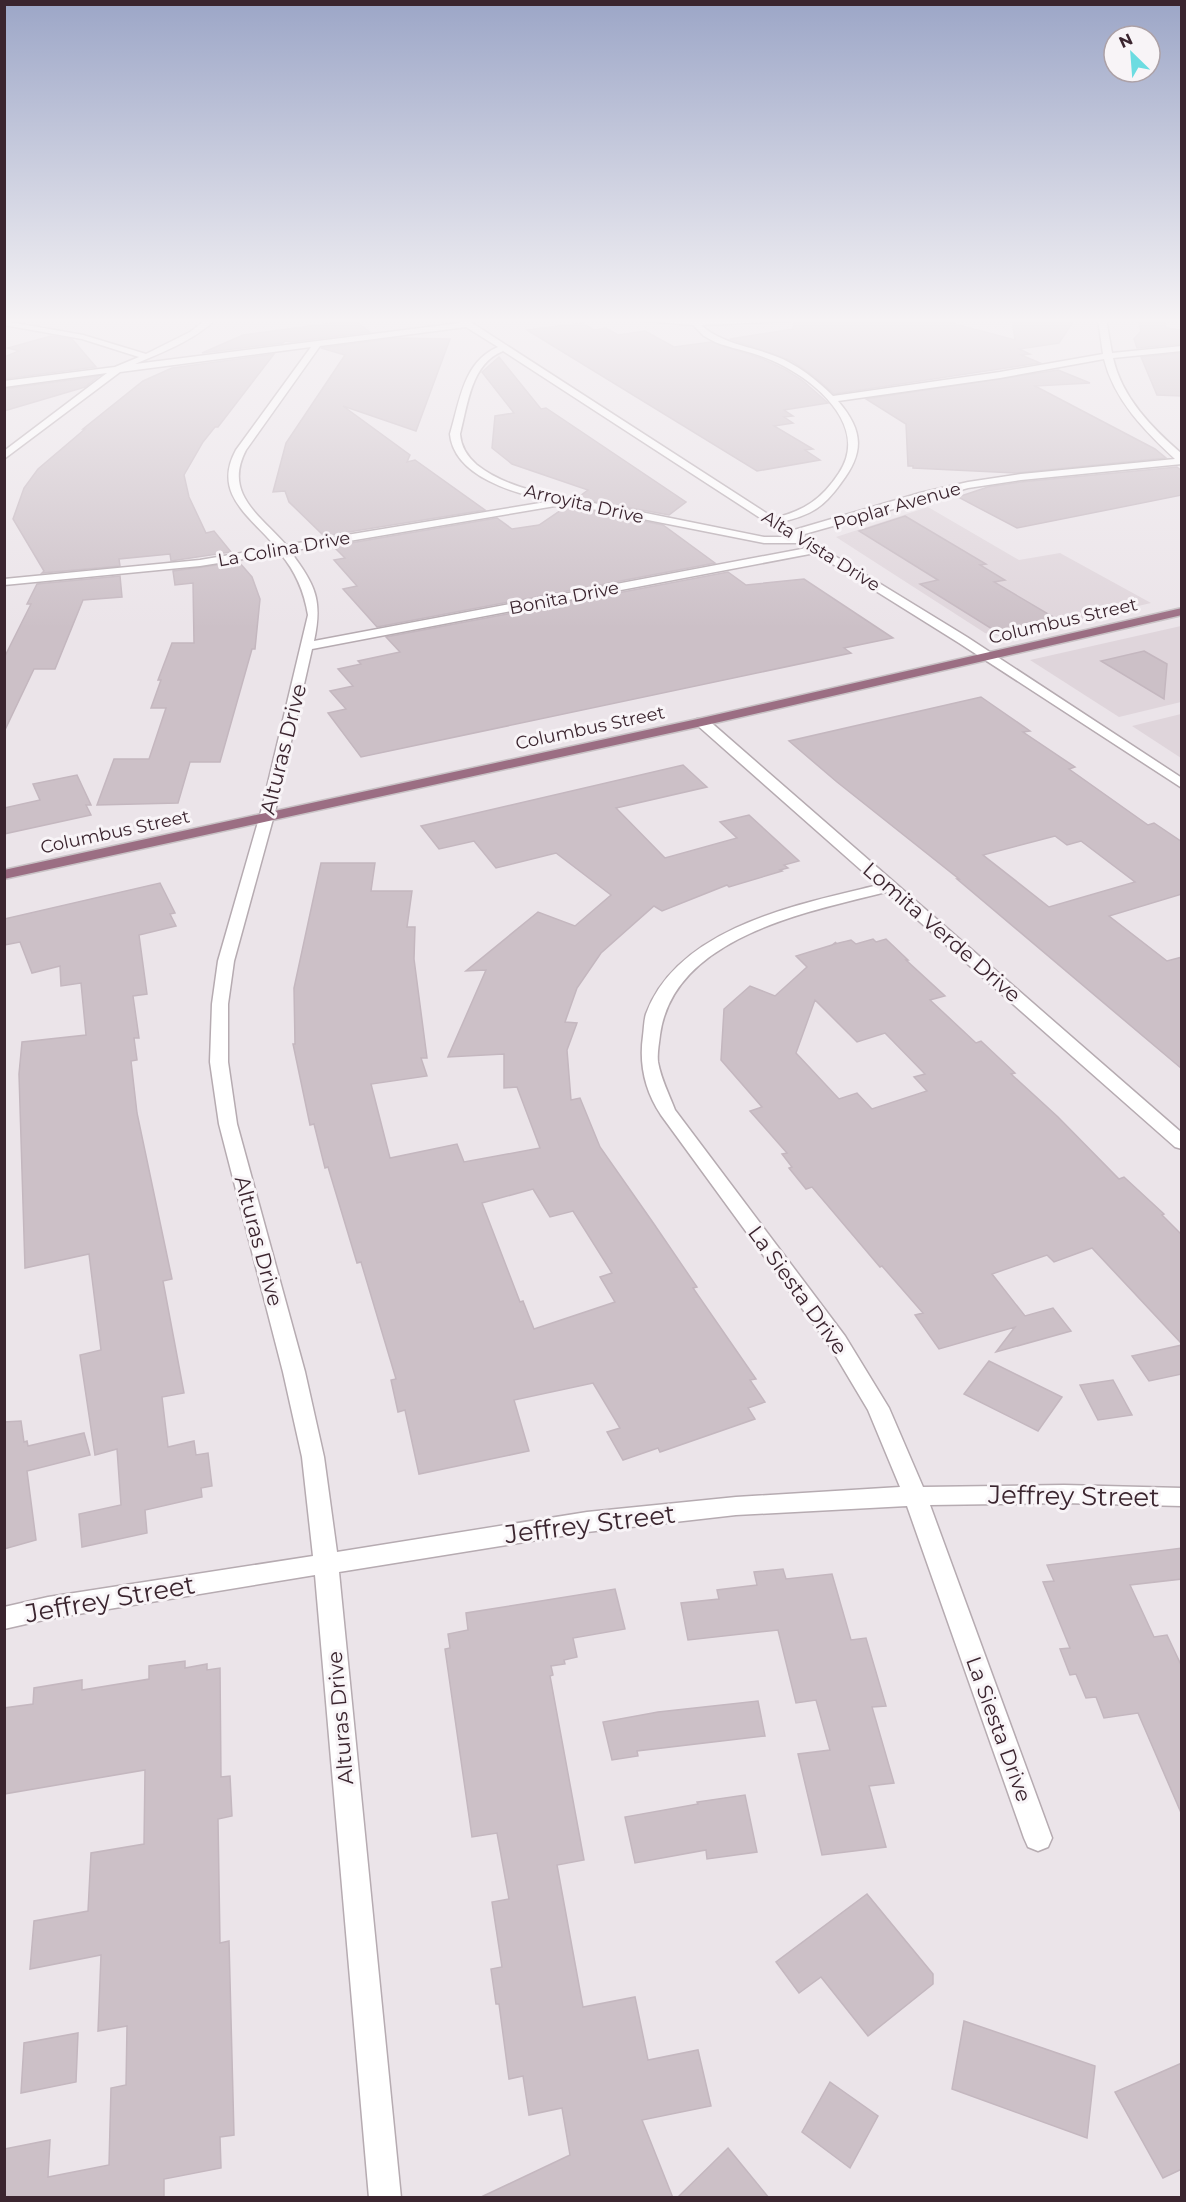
<svg xmlns="http://www.w3.org/2000/svg" width="1186" height="2202" viewBox="0 0 1186 2202" font-family="Montserrat,sans-serif">
	<style>
		.built { fill: #dfd5db }
		.building { fill: #ccc0c7; stroke: #c4b7bf; stroke-width: 1.5; fill-rule: evenodd }
		.lines { fill: none; stroke-linecap: round; stroke-linejoin: round }
		.minor-casing { stroke: #b6abb1; stroke-width: 3 }
		.major-casing { stroke: #c8c2c5; stroke-width: 3 }
		.minor { fill: #fff; fill-rule: evenodd }
		.major { fill: #9b6e83; fill-rule: evenodd }
		.labels { text-anchor: middle; dominant-baseline: central; stroke-width: 6; stroke-linejoin: round; paint-order: stroke }
		.far-street-label { font-size: 18px; fill: #3b252f; stroke: #f8f4f7 }
		.street-label { font-size: 21px; fill: #3b252f; stroke: #f8f4f7 }
		.near-street-label { font-size: 26px; fill: #3b252f; stroke: #f8f4f7 }
	</style>
	<rect width="100%" height="100%" fill="#ebe4e9"/>
	<g class="built">
		<polygon points="928,507 1019,560 1060,553 1151,603 1004,637 985,633 836,537"/>
		<polygon points="1181,626 1181,702 1119,717 1030,660"/>
		<polygon points="1181,714 1181,758 1132,726"/>
	</g>
	<g class="building">
		<polygon points="797,319 927,319 944,321 1015,340 1012,319 1075,319 1059,343 1019,349 1030,354 1021,355 1040,363 834,394 815,377 792,361 730,339 793,329 794,322"/>
		<polygon points="1138,319 1164,319 1166,328 1182,330 1182,344 1137,348 1134,339 1141,331"/>
		<polygon points="354,320 370,332 291,342 285,341 283,343 202,353 243,335"/>
		<polygon points="582,323 594,330 606,328 618,335 645,331 674,347 711,342 763,359 786,370 802,380 828,403 784,410 793,416 784,417 793,423 774,426 813,449 805,450 820,460 757,471 527,330"/>
		<polygon points="51,336 72,339 96,367 4,379 4,357 19,351 8,348"/>
		<polygon points="395,338 450,339 416,431 343,406 410,455 407,462 415,460 485,510 324,536 289,502 285,491 273,492 286,443 345,355 321,348"/>
		<polygon points="1182,353 1182,396 1157,395 1141,357"/>
		<polygon points="274,354 218,427 215,427 203,442 184,475 189,497 206,533 214,531 231,552 171,561 170,554 119,559 120,566 42,573 44,571 13,519 24,488 38,469 85,429 83,429 143,381 172,368"/>
		<polygon points="499,357 541,409 546,408 686,502 669,515 577,498 588,490 512,464 492,448 495,416 514,413 482,372"/>
		<polygon points="1058,370 1090,383 1035,386 1155,449 1166,458 1016,473 913,468 913,466 908,466 906,424 866,399"/>
		<polygon points="99,376 85,387 4,411 4,389"/>
		<polygon points="1177,467 1182,471 1182,495 1017,528 958,497 988,487 1021,482"/>
		<polygon points="567,506 663,525 715,563 377,627 343,589 357,586 334,560 345,558 333,546 497,518 512,529 539,525"/>
		<polygon points="905,516 986,564 980,565 1005,580 994,582 1060,621 1000,634 920,584 938,580 859,531"/>
		<polygon points="239,562 252,577 260,599 255,649 252,649 220,762 190,762 178,803 97,805 114,759 149,759 166,708 151,708 161,680 158,680 172,643 194,643 193,583 175,585 173,571"/>
		<polygon points="728,572 746,585 804,579 893,638 844,648 851,653 361,757 328,713 346,709 330,691 353,686 338,669 361,664 358,661 400,652 386,637"/>
		<polygon points="120,576 122,597 83,600 55,669 34,669 4,732 4,658 31,604 27,604 37,584"/>
		<polygon points="1144,651 1167,664 1164,699 1101,661"/>
		<path d="M981,697l49,34 -7,1 52,35 -6,2 79,56 6,-2 28,19v52l-73,22 58,45 15,-4v112l-225,-190h2l-122,-97 -48,-41zM1055,836l12,9 14,-4 54,41 -86,25 -66,-52z"/>
		<path d="M683,765l24,22 -91,21 49,50 72,-20 -17,-16 29,-7 50,46 -15,4 4,3 -8,2 2,1 -53,16 -2,-2 -65,26 -8,-5 -53,47 -24,35 -12,34 12,1 -10,27 4,50 9,-2 20,49 54,77 43,63 -4,1 63,91 -6,1 15,22 -17,6 7,11 -95,33 -2,-4 -35,12 -16,-28 13,-4 -27,-45 -79,17 15,51 -110,23 -14,-64 -7,2 -7,-32 5,-1 -35,-117 -4,1 -29,-96 -3,1 -11,-44 -4,1 -17,-81h2l-1,-56 27,-125h54l-4,28h41l-5,36h8l-1,32 13,99h-6l6,18 -56,8 19,74 67,-14 7,18 76,-14 -23,-61 -13,1v-34l-56,3 38,-87 -20,1 72,-59 37,14 36,-31 -55,-42 -60,15 -22,-27 -35,8 -18,-23zM533,1189l17,28 23,-6 39,62 -12,4 15,25 -81,27 -11,-28 -3,1 -38,-99z"/>
		<polygon points="77,775 91,805 86,805 91,815 4,834 4,808 40,800 33,784"/>
		<polygon points="160,883 175,913 170,914 176,926 139,935 147,994 133,996 139,1038 134,1038 137,1060 131,1061 137,1113 172,1279 163,1281 184,1393 162,1397 168,1447 194,1441 196,1455 208,1453 212,1486 201,1488 202,1497 145,1510 147,1533 82,1547 79,1514 121,1505 117,1449 95,1455 80,1355 101,1350 89,1254 25,1268 19,1074 22,1042 86,1035 81,983 61,986 60,966 32,973 20,942 4,945 4,919"/>
		<path d="M873,939l3,3 10,-3 22,21h-2l39,36 -15,4 46,43 5,-2 34,32 -4,1 47,43 61,62 5,-2 40,37 -2,1 20,20v109l-90,-96 -38,14 -7,-7 -55,19 33,42 28,-8 18,23 -75,21 19,-25 -76,22 -24,-34 8,-2 -41,-47 -2,1 -68,-80 -6,2 -17,-21 3,-1 -10,-13 5,-1 -37,-42 12,-4 -41,-47 3,-51 26,-23 25,10 32,-29 -11,-11 36,-11 4,-3 -1,2 16,-4 5,4zM815,1000l42,42 28,-9 40,41 -11,3 13,14 -55,18 -15,-16 -18,6 -43,-46z"/>
		<polygon points="1182,1345 1182,1374 1149,1381 1132,1356"/>
		<polygon points="989,1361 1062,1397 1038,1431 964,1394"/>
		<polygon points="1113,1380 1132,1415 1098,1420 1080,1385"/>
		<polygon points="21,1421 24,1442 27,1441 28,1446 84,1433 90,1455 27,1471 36,1540 4,1549 4,1422"/>
		<polygon points="1182,1548 1182,1579 1130,1585 1154,1637 1167,1635 1182,1667 1182,1815 1138,1713 1104,1718 1096,1697 1086,1698 1076,1674 1070,1675 1060,1649 1070,1648 1043,1582 1054,1581 1047,1565"/>
		<polygon points="783,1569 786,1579 832,1574 851,1640 866,1638 886,1706 872,1707 894,1783 869,1786 886,1847 822,1855 798,1754 830,1750 816,1700 796,1703 778,1630 688,1640 681,1603 719,1599 717,1590 757,1585 754,1572"/>
		<polygon points="615,1589 625,1629 573,1638 577,1657 564,1660 565,1664 551,1666 553,1675 550,1676 584,1860 557,1865 583,2007 635,1997 648,2060 698,2050 711,2106 642,2120 673,2198 479,2198 570,2155 562,2108 529,2115 523,2076 509,2079 499,2004 496,2004 491,1969 502,1967 492,1902 509,1899 497,1833 472,1837 445,1649 450,1648 448,1634 468,1630 466,1613"/>
		<polygon points="185,1661 185,1668 207,1664 207,1670 220,1668 221,1777 230,1776 232,1816 218,1819 220,1943 229,1941 234,2135 220,2137 221,2168 164,2179 164,2198 4,2198 4,2149 50,2140 48,2177 109,2165 111,2088 126,2085 127,2026 98,2031 101,1955 30,1969 34,1921 88,1911 91,1853 144,1844 145,1770 4,1794 4,1708 33,1704 34,1688 82,1680 82,1690 149,1679 149,1666"/>
		<polygon points="758,1701 765,1736 637,1751 638,1756 612,1760 603,1722 658,1712"/>
		<polygon points="745,1795 757,1852 707,1859 706,1850 635,1863 625,1817 698,1804 697,1802"/>
		<polygon points="867,1894 933,1974 933,1984 868,2036 821,1977 799,1993 776,1962"/>
		<polygon points="964,2021 1095,2066 1087,2138 952,2089"/>
		<polygon points="78,2033 76,2082 21,2093 24,2043"/>
		<polygon points="1182,2063 1182,2169 1163,2178 1115,2092"/>
		<polygon points="830,2082 878,2116 850,2168 802,2132"/>
		<polygon points="728,2148 769,2198 677,2198"/>
	</g>
	<g class="lines">
		<defs>
			<path id="minor" d="M207,319h9c-23,22 -53,33 -81,45l325,-41 -4,-4h10l308,199c30,-7 48,-19 65,-45 32,-48 -27,-96 -68,-113 -18,-8 -38,-11 -56,-18l-11,-6 -11,-11 -72,-6h174l-4,2 -90,4c21,19 49,21 74,31 22,8 42,24 58,40l167,-24 103,-18 -5,-35h8l6,34 70,-7v5l-69,7c9,40 39,70 69,96v10l-161,16 -53,8 -167,47 23,12 1,3 142,87 215,141v10l-223,-145 -144,-90 -503,96 -36,159 -42,153 -6,43v58l9,62 68,248 19,85 13,95 250,-40 149,-15 164,-10 -32,-77 -37,-62 -170,-233c-16,-24 -22,-51 -18,-79 1,-7 1,-16 3,-22 32,-87 154,-110 232,-129l-181,-160 -2,-3 2,-3h10l475,414v16l-7,-2 -289,-255c-79,20 -213,45 -226,143 -1,9 -3,18 -2,27 3,17 11,32 17,48l170,226 44,72 34,79 141,-2 118,3v18l-118,-3 -134,2 122,333 -4,9 -10,4 -10,-4 -4,-9 -117,-332 -171,9 -149,17 -248,40 62,626h-32l-54,-623 -267,44 -44,10v-22l44,-10 265,-41 -11,-99 -19,-85 -64,-248 -9,-62 2,-58 6,-43 44,-153 46,-193c-4,-24 -12,-43 -28,-62l-80,13 -196,19v-6l196,-19 76,-13c-26,-31 -64,-53 -40,-97l75,-103 -191,25 -116,87v-8l103,-78 -103,14v-6l111,-14 24,-10 -57,-18 -78,-14v-4l79,14 63,19 44,-22zM466,327l32,20c-35,15 -38,54 -48,87 4,43 66,60 102,67l-266,44c-26,-30 -63,-51 -40,-95l74,-104zM503,351l285,185 1,1h-25c-49,-10 -99,-20 -148,-30 -43,-8 -104,-14 -139,-42 -10,-9 -16,-18 -17,-31 8,-31 11,-70 43,-83zM1104,359c10,41 41,72 71,100l-154,15 -53,8 -48,11 -126,37 -13,-8c30,-7 42,-14 60,-39 24,-31 22,-53 -3,-82l162,-23zM567,504l197,39h35l8,5 -493,93c9,-42 1,-56 -24,-90z"/>
			<polygon id="major" points="1182,608 1182,615 702,726 4,879 4,870 702,718"/>
		</defs>
		<use href="#minor" class="minor-casing"/>
		<use href="#major" class="major-casing"/>
		<use href="#minor" class="minor"/>
		<use href="#major" class="major"/>
	</g>
	<linearGradient id="sky" x2="0" y2="1"><stop stop-color="#9ca6c7"/><stop offset="0.51" stop-color="#f6f3f5"/><stop offset="1" stop-color="#f6f3f5" stop-opacity="0"/></linearGradient>
	<rect width="1186" height="628" fill="url(#sky)"/>
	<g class="labels">
		<g class="far-street-label">
			<text transform="translate(584 504) rotate(13)">Arroyita Drive</text>
			<text transform="translate(897 506) rotate(-16)">Poplar Avenue</text>
			<text transform="translate(284 549) rotate(-10)">La Colina Drive</text>
			<text transform="translate(821 551) rotate(32)">Alta Vista Drive</text>
			<text transform="translate(564 598) rotate(-11)">Bonita Drive</text>
			<text transform="translate(1063 621) rotate(-13)">Columbus Street</text>
			<text transform="translate(590 728) rotate(-12)">Columbus Street</text>
			<text transform="translate(115 832) rotate(-12)">Columbus Street</text>
		</g>
		<g class="street-label">
			<text transform="translate(283 749) rotate(-76)">Alturas Drive</text>
			<text transform="translate(942 932) rotate(41)">Lomita Verde Drive</text>
			<text transform="translate(259 1241) rotate(75)">Alturas Drive</text>
			<text transform="translate(798 1290) rotate(54)">La Siesta Drive</text>
			<text transform="translate(340 1718) rotate(-95)">Alturas Drive</text>
			<text transform="translate(999 1729) rotate(70)">La Siesta Drive</text>
		</g>
		<g class="near-street-label">
			<text transform="translate(1074 1496) rotate(1)">Jeffrey Street</text>
			<text transform="translate(590 1524) rotate(-7)">Jeffrey Street</text>
			<text transform="translate(110 1599) rotate(-10)">Jeffrey Street</text>
		</g>
	</g>
	<rect width="1186" height="2202" fill="none" stroke="#3b252f" stroke-width="12"/>
	<g transform="translate(1132 54) rotate(335)"><circle r="28" fill="#f8f4f7" stroke="#aca1a7" stroke-width="1.5"/>
	<path d="M0-4.5L10 22L0 15L-10 22Z" fill="#6cdce1"/>
	<text y="-9" font-size="16" font-weight="bold" text-anchor="middle" fill="#3b252f">N</text>
	</g>
</svg>
